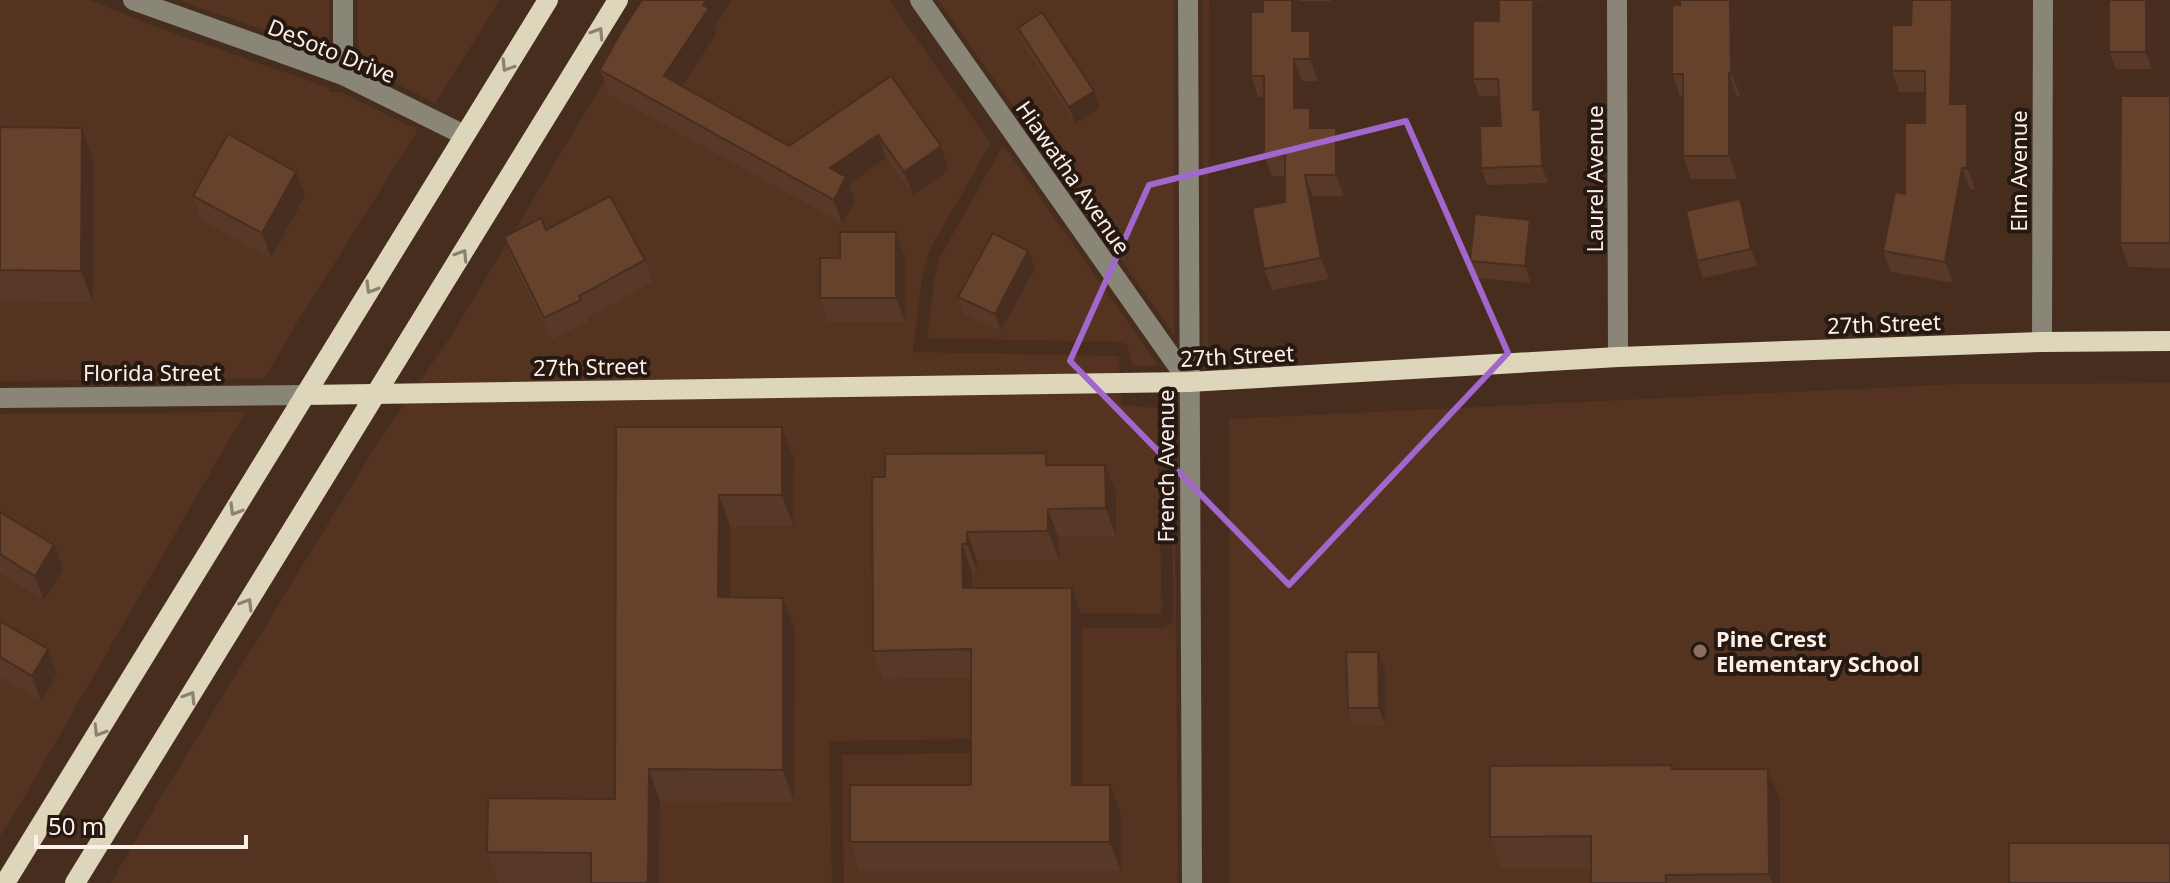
<svg xmlns="http://www.w3.org/2000/svg" width="2170" height="883" viewBox="0 0 2170 883" font-family="'Noto Sans',sans-serif">
	<style>
		.built { fill: #543421 }
		.lines { fill: none; stroke-linecap: round; stroke-linejoin: round }
		.minor { stroke: #898577; stroke-width: 20 }
		.major { stroke: #ded6ba; stroke-width: 20 }
		.wall { fill: #583927 }
		.shaded-wall { fill: #472e20 }
		.building { fill: #66422d; stroke: #472e20; stroke-width: 2 }
		.oneway { stroke: #8b816e }
		.marked { fill: none; stroke: #a267cc; stroke-width: 6; stroke-linejoin: round }
		.education-dot { fill: #8d6e63; stroke: #251912; stroke-width: 3 }
		.labels { text-anchor: middle; dominant-baseline: central; stroke-width: 8; stroke-linejoin: round; paint-order: stroke }
		.street-label { font-size: 22px; fill: #fef0e9; stroke: #251912 }
		.poi-label { font-size: 22px; font-weight: bold; fill: #fef0e9; stroke: #251912; text-anchor: start }
	</style>
	<rect width="100%" height="100%" fill="#472d1e"/>
	<g class="built">
		<polygon points="0,0 90,0 159,28 329,88 329,92 341,92 418,130 296,324 264,379 0,381"/>
		<polygon points="178,0 329,0 329,53"/>
		<polygon points="358,0 500,0 435,103 358,65"/>
		<polygon points="652,0 889,0 991,143 929,251 922,278 913,352 1119,356 1121,405 1157,408 1162,614 977,613 975,739 829,741 832,883 111,883 159,800 380,439 453,333"/>
		<polygon points="938,0 1174,0 1174,335"/>
		<polygon points="1203,0 1209,0 1208,346 1208,364 1203,365"/>
		<polygon points="1003,145 1159,366 1132,366 1128,347 1126,344 1119,342 927,338 934,280 940,257"/>
		<polygon points="2170,383 2170,883 1230,883 1229,419 1959,384"/>
		<polygon points="1166,399 1174,399 1178,883 844,883 842,755 974,753 989,627 1162,628 1172,623 1174,614 1169,408"/>
		<polygon points="245,412 12,818 0,836 0,414"/>
	</g>
	<g class="lines">
		<g class="minor">
			<polyline points="133,0 343,75 464,135"/>
			<polyline points="343,0 343,75"/>
			<polyline points="920,0 1189,382"/>
			<polyline points="1188,0 1192,883"/>
			<polyline points="1617,0 1618,357"/>
			<polyline points="2042,342 2043,0"/>
			<polyline points="0,398 305,395"/>
		</g>
		<g class="major">
			<polyline points="305,395 1189,382 1618,357 2042,342 2170,341"/>
			<polyline points="5,883 548,0"/>
			<polyline points="75,883 618,0"/>
		</g>
	</g>
	<g class="wall">
		<polygon points="642,0 732,0 715,25 717,32 682,86 789,146 891,76 941,146 949,170 913,195 886,158 849,184 855,201 842,223 609,94 600,70"/>
		<polygon points="1263,0 1331,0 1331,1 1300,1 1300,31 1310,31 1318,52 1318,81 1302,81 1302,108 1318,128 1344,150 1344,196 1313,196 1329,279 1272,290 1264,269 1285,202 1285,176 1272,176 1264,155 1264,97 1258,97 1251,76 1263,12"/>
		<polygon points="1499,0 1545,0 1539,1 1539,110 1540,110 1546,127 1548,183 1487,185 1481,168 1501,126 1499,96 1479,96 1473,79 1499,21"/>
		<polygon points="1680,0 1748,0 1739,0 1740,96 1737,96 1737,179 1691,179 1683,156 1683,96 1680,96 1672,74"/>
		<polygon points="1912,0 1960,0 1958,104 1967,104 1975,124 1975,189 1970,189 1953,283 1891,272 1883,251 1905,194 1925,123 1925,92 1899,92 1892,71 1911,25"/>
		<polygon points="2152,8 2152,69 2116,69 2109,52"/>
		<polygon points="1018,28 1100,108 1075,124 1024,45"/>
		<polygon points="2170,96 2170,268 2129,267 2120,243"/>
		<polygon points="0,127 82,128 93,159 93,302 0,301"/>
		<polygon points="193,196 305,196 271,258 202,221"/>
		<polygon points="1746,216 1757,266 1703,278 1697,261"/>
		<polygon points="1530,220 1536,237 1531,283 1476,278 1470,261"/>
		<polygon points="546,230 645,260 653,282 587,317 589,321 552,339 511,258 504,237"/>
		<polygon points="896,232 905,257 905,322 828,322 820,298"/>
		<polygon points="1035,268 1001,331 964,314 958,297"/>
		<polygon points="616,427 794,459 793,526 730,526 730,598 783,598 795,629 794,802 660,801 659,883 498,883 487,852 615,799"/>
		<polygon points="1051,465 1105,465 1116,493 1116,536 1058,537 1059,560 977,560 977,572 972,572 973,588 1072,588 1082,616 1082,785 1121,814 1121,871 860,871 850,842 971,785 971,678 883,679 873,651 885,477"/>
		<polygon points="0,512 63,569 44,600 0,573"/>
		<polygon points="0,621 48,649 57,674 41,701 0,677"/>
		<polygon points="1385,669 1385,725 1354,725 1348,708"/>
		<polygon points="1674,769 1768,769 1780,800 1780,883 1591,883 1591,868 1502,868 1490,837"/>
	</g>
	<g class="shaded-wall">
		<polygon points="707,0 732,0 715,25 717,32 673,100 664,76"/>
		<polygon points="1292,0 1299,0 1300,1 1300,52 1292,31"/>
		<polygon points="1533,0 1539,0 1539,128 1533,110"/>
		<polygon points="1730,0 1739,0 1740,96 1731,73"/>
		<polygon points="1952,0 1960,0 1958,124 1950,104"/>
		<polygon points="2146,0 2149,0 2152,8 2152,69 2146,52"/>
		<polygon points="1310,31 1318,52 1318,81 1310,59"/>
		<polygon points="1294,59 1302,81 1302,129 1294,108"/>
		<polygon points="1729,73 1737,96 1737,179 1729,156"/>
		<polygon points="1094,91 1100,108 1075,124 1069,107"/>
		<polygon points="1967,104 1975,124 1975,189 1967,168"/>
		<polygon points="1310,108 1318,129 1310,128"/>
		<polygon points="1540,110 1546,127 1548,183 1542,166"/>
		<polygon points="82,128 93,159 93,302 81,271"/>
		<polygon points="1336,128 1344,150 1344,196 1336,175"/>
		<polygon points="878,135 886,158 849,184 855,201 842,223 834,200 830,168"/>
		<polygon points="941,146 949,170 913,195 904,172"/>
		<polygon points="1962,168 1970,189 1953,283 1945,262"/>
		<polygon points="296,172 305,196 271,258 262,233"/>
		<polygon points="1305,175 1313,196 1329,279 1321,258"/>
		<polygon points="1740,199 1746,216 1757,266 1751,249"/>
		<polygon points="1530,220 1536,237 1531,283 1525,266"/>
		<polygon points="896,232 905,257 905,322 896,298"/>
		<polygon points="1028,251 1035,268 1001,331 995,314"/>
		<polygon points="782,427 794,459 793,526 782,495"/>
		<polygon points="1105,465 1116,493 1116,536 1106,508"/>
		<polygon points="719,495 730,526 730,629 718,597"/>
		<polygon points="1048,509 1058,537 1059,560 1048,531"/>
		<polygon points="967,532 977,560 977,572 967,544"/>
		<polygon points="962,544 972,572 973,616 963,588"/>
		<polygon points="54,545 63,569 44,600 35,576"/>
		<polygon points="1072,588 1082,616 1082,814 1072,785"/>
		<polygon points="783,598 795,629 794,802 783,770"/>
		<polygon points="48,649 57,674 41,701 32,676"/>
		<polygon points="1378,652 1385,669 1385,725 1379,708"/>
		<polygon points="649,769 660,801 659,883 648,883"/>
		<polygon points="1768,769 1780,800 1780,883 1772,883 1769,874"/>
		<polygon points="1110,785 1121,814 1121,871 1110,842"/>
	</g>
	<g class="building">
		<polygon points="642,0 707,0 703,5 709,8 664,76 789,146 891,76 941,146 904,172 878,135 830,168 846,177 834,200 600,70 621,32"/>
		<polygon points="1263,0 1292,0 1292,31 1310,31 1310,59 1294,59 1294,108 1310,108 1310,128 1336,128 1336,175 1305,175 1321,258 1264,269 1252,208 1285,202 1285,155 1264,155 1264,76 1251,76 1251,12 1263,12"/>
		<polygon points="1499,0 1533,0 1533,110 1540,110 1542,166 1481,168 1480,126 1501,126 1498,79 1473,79 1473,21 1499,21"/>
		<polygon points="1680,0 1730,0 1731,73 1729,73 1729,156 1683,156 1683,74 1672,74 1672,5 1680,5"/>
		<polygon points="1912,0 1952,0 1950,104 1967,104 1967,168 1962,168 1945,262 1883,251 1895,192 1905,194 1905,123 1925,123 1925,71 1892,71 1892,25 1911,25"/>
		<rect x="2109" y="0" width="37" height="52"/>
		<polygon points="1042,12 1094,91 1069,107 1018,28"/>
		<polygon points="2121,96 2170,96 2170,243 2120,243"/>
		<polygon points="0,127 82,128 81,271 0,270"/>
		<polygon points="228,134 296,172 262,233 193,196"/>
		<polygon points="610,196 645,260 579,296 581,300 544,318 504,237 541,218 546,230"/>
		<polygon points="1740,199 1751,249 1697,261 1686,211"/>
		<polygon points="1475,214 1530,220 1525,266 1470,261"/>
		<polygon points="840,232 896,232 896,298 820,298 820,258 840,258"/>
		<polygon points="993,233 1028,251 995,314 958,297"/>
		<polygon points="616,427 782,427 782,495 719,495 718,597 783,598 783,770 649,769 648,883 591,883 591,853 487,852 488,798 615,799"/>
		<polygon points="1046,453 1046,465 1105,465 1106,508 1048,509 1048,531 967,532 967,544 962,544 963,588 1072,588 1072,785 1110,785 1110,842 850,842 850,785 971,785 971,649 873,651 872,477 885,477 885,454"/>
		<polygon points="0,512 54,545 35,576 0,554"/>
		<polygon points="0,621 48,649 32,676 0,657"/>
		<polygon points="1346,652 1378,652 1379,708 1348,708"/>
		<polygon points="1672,765 1672,769 1768,769 1769,874 1666,875 1666,883 1591,883 1591,836 1490,837 1490,766"/>
		<rect x="2009" y="843" width="161" height="40"/>
	</g>
	<defs><path id="oneway-chevron" d="M-2-3.5L2.5 0L-2 3.5" fill="none" stroke-width="1.6" stroke-linecap="round" stroke-linejoin="round" transform="scale(2)"/></defs>
	<g class="oneway">
		<use href="#oneway-chevron" transform="translate(598 33) rotate(-58)"/>
		<use href="#oneway-chevron" transform="translate(507 66) rotate(122)"/>
		<use href="#oneway-chevron" transform="translate(462 255) rotate(-58)"/>
		<use href="#oneway-chevron" transform="translate(371 288) rotate(121)"/>
		<use href="#oneway-chevron" transform="translate(235 510) rotate(121)"/>
		<use href="#oneway-chevron" transform="translate(247 604) rotate(-59)"/>
		<use href="#oneway-chevron" transform="translate(190 697) rotate(-58)"/>
		<use href="#oneway-chevron" transform="translate(99 731) rotate(122)"/>
	</g>
	<path class="marked" d="M1406,121l102,232 -219,232 -219,-224 79,-176z"/>
	<circle class="education-dot" cx="1700" cy="651" r="8"/>
	<g class="labels">
		<g class="street-label">
			<text transform="translate(332 50) rotate(22)">DeSoto Drive</text>
			<text transform="translate(2018 171) rotate(-90)">Elm Avenue</text>
			<text transform="translate(1074 177) rotate(55)">Hiawatha Avenue</text>
			<text transform="translate(1594 179) rotate(-90)">Laurel Avenue</text>
			<text transform="translate(1884 323) rotate(-2)">27th Street</text>
			<text transform="translate(1237 355) rotate(-3)">27th Street</text>
			<text transform="translate(590 366) rotate(-1)">27th Street</text>
			<text x="152" y="372">Florida Street</text>
			<text transform="translate(1165 466) rotate(-90)">French Avenue</text>
		</g>
		<g class="poi-label">
			<text x="1716" y="638">Pine Crest<tspan x="1716" dy="25">Elementary School</tspan></text>
		</g>
	</g>
	<path d="M36 835v12h210v-12" fill="none" stroke="#fef0e9" stroke-width="4"/>
	<text x="48" y="835" font-size="24" fill="#fef0e9" stroke="#251912" stroke-width="6" paint-order="stroke">50 m</text>
</svg>
